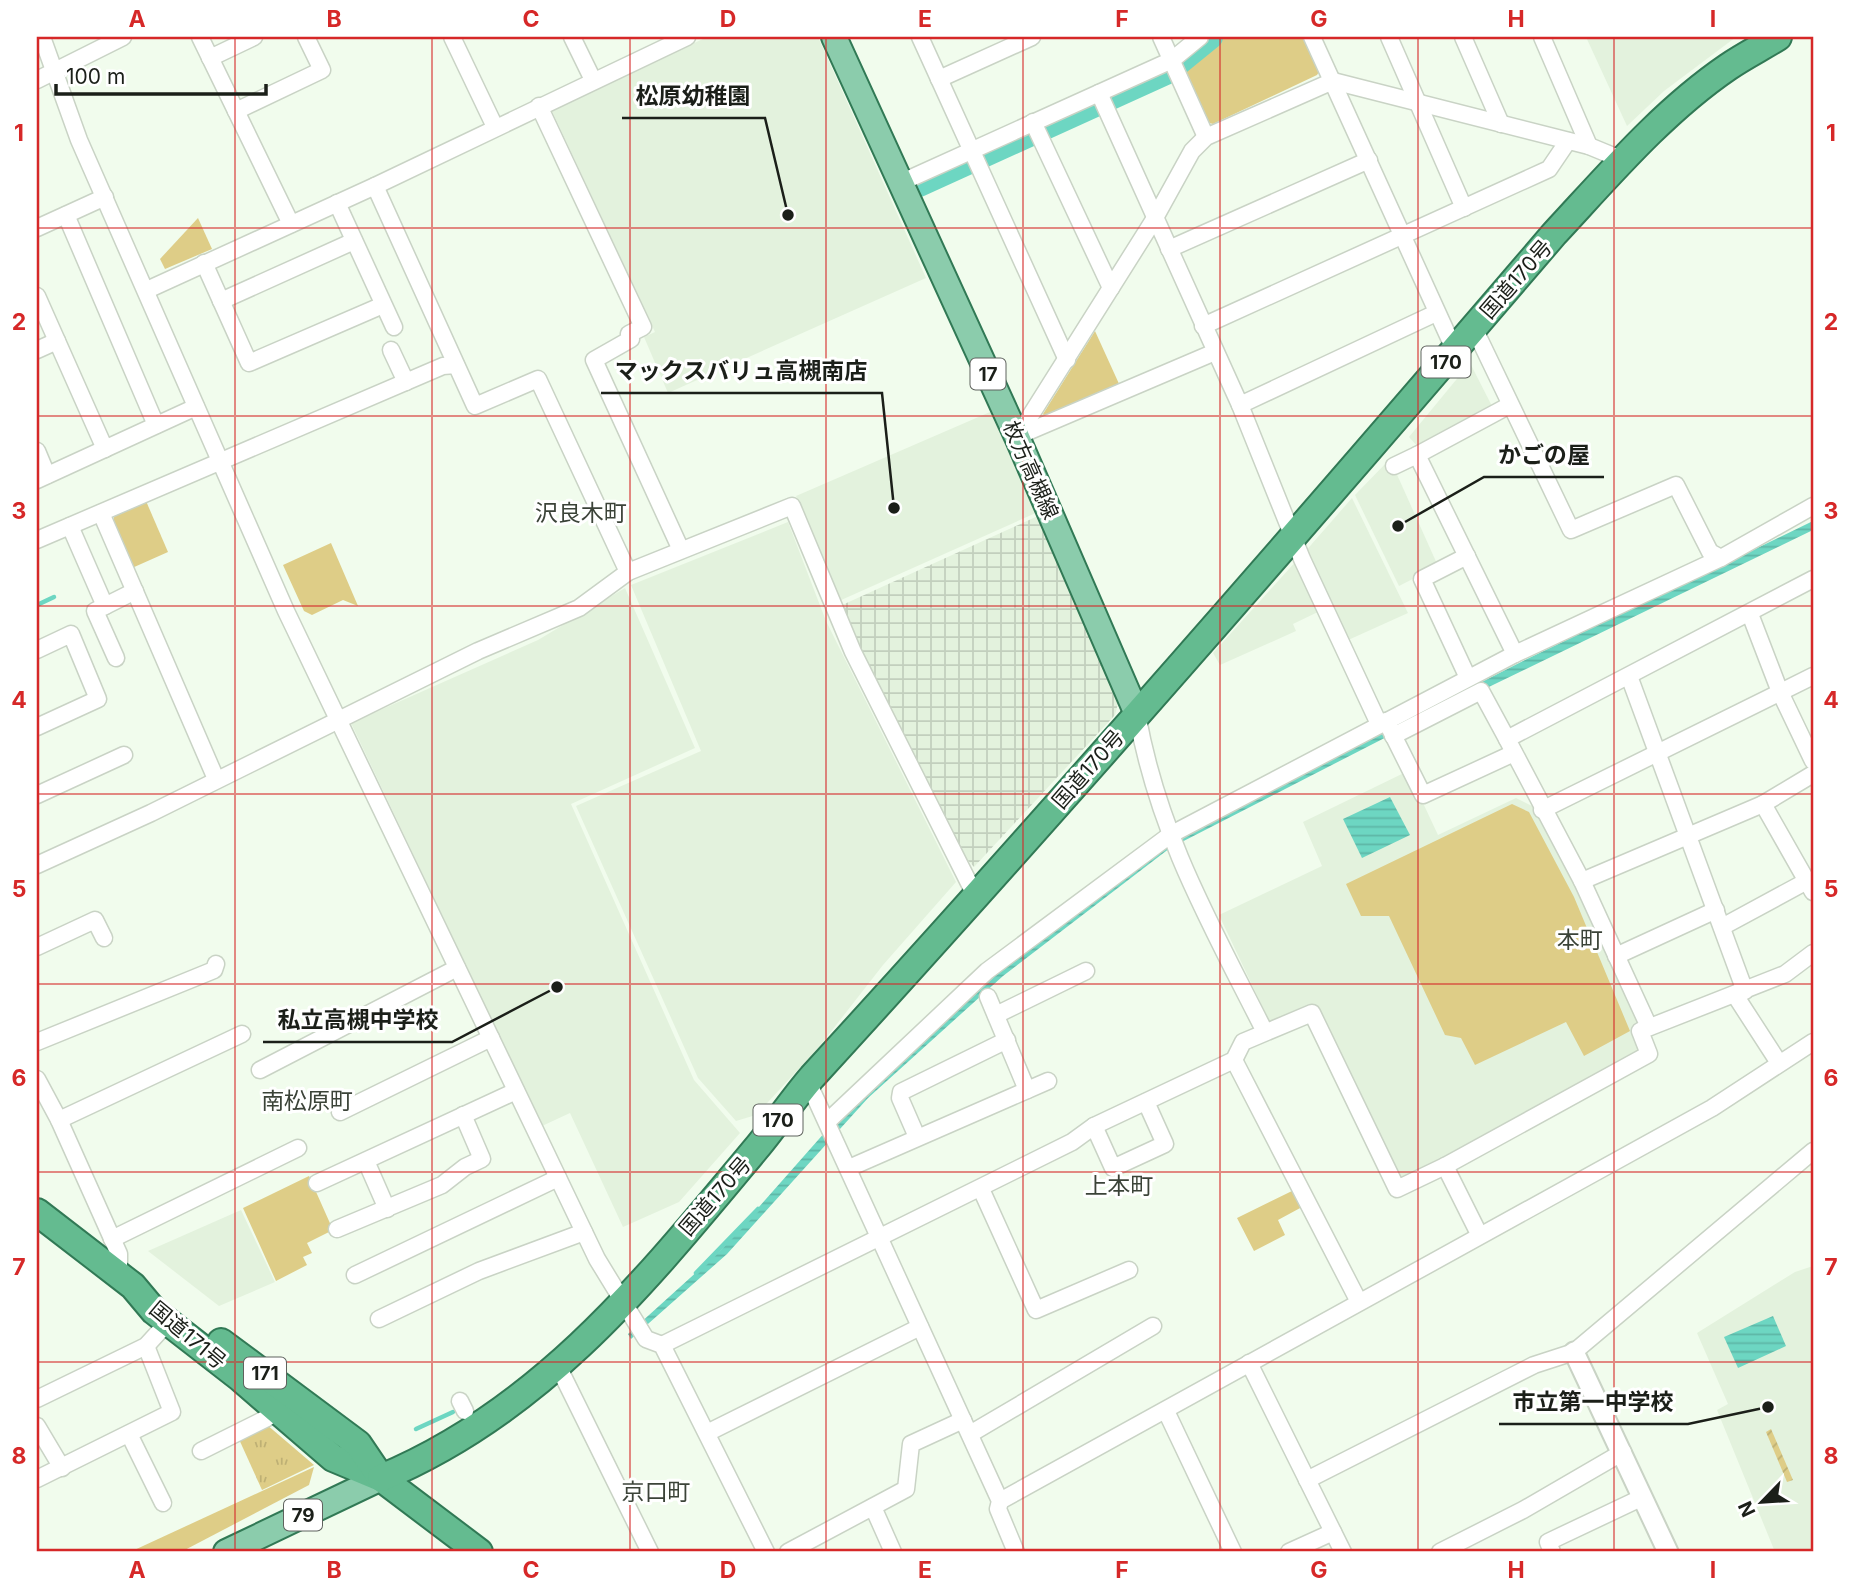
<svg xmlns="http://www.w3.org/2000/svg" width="1850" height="1589" viewBox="0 0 1850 1589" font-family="Inter,'Noto Sans JP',sans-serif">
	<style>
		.built { fill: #e3f2dd }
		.industrial { fill: url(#industrial-grid) }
		.grass { fill: url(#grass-tufts) }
		.park { fill: #decd87 }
		.garden { fill: url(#garden-furrows) }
		.water { fill: url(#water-rules) }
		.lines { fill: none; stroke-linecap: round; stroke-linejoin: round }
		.stream { stroke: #6dd6c2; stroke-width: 4.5 }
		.river { stroke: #6dd6c2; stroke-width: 24 }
		.minor-casing { stroke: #c9d3c5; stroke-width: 19 }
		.tertiary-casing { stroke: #c9d3c5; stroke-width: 23 }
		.primary-casing { stroke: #317955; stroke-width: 28 }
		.trunk-casing { stroke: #317955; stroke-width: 30 }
		.minor { stroke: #fff; stroke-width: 16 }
		.tertiary { stroke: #fff; stroke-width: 19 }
		.primary { stroke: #8bccac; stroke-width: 24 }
		.trunk { stroke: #64bb90; stroke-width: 26 }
		.grid { fill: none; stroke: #d62828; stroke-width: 2; stroke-opacity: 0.55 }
		.labels { text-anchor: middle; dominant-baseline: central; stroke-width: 6; stroke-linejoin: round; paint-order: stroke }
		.shield { fill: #fff; stroke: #5f625e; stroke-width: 2 }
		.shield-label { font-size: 19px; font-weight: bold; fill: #1b1f19 }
		.street-label { font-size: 21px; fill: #1b1f19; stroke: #fff }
		.neighbourhood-label { font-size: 23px; fill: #3b4338; stroke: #fff }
		.leader { fill: none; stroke: #1b1f19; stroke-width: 2.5 }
		.callout-dot { fill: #1b1f19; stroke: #fff; stroke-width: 2.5 }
		.callout-label { font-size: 23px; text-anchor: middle; font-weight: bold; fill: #1b1f19; stroke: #fff; stroke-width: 6; stroke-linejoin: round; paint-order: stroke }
		.neatline { fill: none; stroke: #d62828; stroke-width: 2.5 }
		.grid-label { font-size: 23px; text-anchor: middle; font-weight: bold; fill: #d62828 }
	</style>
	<defs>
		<pattern id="industrial-grid" width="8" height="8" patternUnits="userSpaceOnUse" patternTransform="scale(1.75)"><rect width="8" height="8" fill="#e3f2dd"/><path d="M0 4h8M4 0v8" fill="none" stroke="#c2cfbd"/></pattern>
		<pattern id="grass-tufts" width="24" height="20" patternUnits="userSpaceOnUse" patternTransform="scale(1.75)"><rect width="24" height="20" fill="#decd87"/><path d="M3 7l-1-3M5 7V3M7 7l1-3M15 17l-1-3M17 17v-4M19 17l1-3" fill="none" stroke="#beb074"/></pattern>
		<pattern id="garden-furrows" width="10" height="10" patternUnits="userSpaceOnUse" patternTransform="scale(1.75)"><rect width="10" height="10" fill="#decd87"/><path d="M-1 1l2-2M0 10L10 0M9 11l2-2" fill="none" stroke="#beb074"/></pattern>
		<pattern id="water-rules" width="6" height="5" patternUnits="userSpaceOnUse" patternTransform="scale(1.75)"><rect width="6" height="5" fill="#6dd6c2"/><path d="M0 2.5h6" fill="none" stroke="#5eb7a6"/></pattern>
	</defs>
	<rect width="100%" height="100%" fill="#f1fced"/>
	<g class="built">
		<polygon points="707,37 818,37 926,278 668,393 644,337 655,332 552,111"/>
		<polygon points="1586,37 1736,37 1664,91 1627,126"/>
		<polygon points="1470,363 1495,412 1420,449 1409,437"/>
		<polygon points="990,412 1038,512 839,601 796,496"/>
		<polygon points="1390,459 1438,566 1399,586 1355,495"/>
		<polygon points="1352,498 1408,613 1346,641 1304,553"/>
		<polygon points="788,522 826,621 956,882 883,965 819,1047 756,1115 736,1121 698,1078 576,806 701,751 631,585"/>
		<polygon points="1298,559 1322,610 1293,624 1296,631 1220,665 1213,653"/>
		<polygon points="625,588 695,748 571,804 694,1080 740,1133 679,1202 623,1227 570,1113 542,1126 351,723 538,640"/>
		<polygon points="1408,771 1438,835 1516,798 1532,806 1574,883 1638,1024 1633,1026 1640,1052 1400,1180 1314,1005 1270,1023 1219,915 1322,866 1303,822"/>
		<polygon points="241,1210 275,1282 219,1306 148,1251"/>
		<polygon points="1813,1266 1813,1552 1775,1552 1717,1410 1728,1404 1697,1333 1795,1272"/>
	</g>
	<polygon class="industrial" points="1040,515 1121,692 1115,715 974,867 965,857 840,606"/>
	<polygon class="grass" points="266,1424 314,1465 262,1490 238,1437"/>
	<g class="park">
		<polygon points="1221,37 1305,37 1320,70 1317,75 1213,124 1206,122 1184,70"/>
		<polygon points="198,218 212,249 165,269 160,259"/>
		<polygon points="1095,331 1120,386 1046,419 1043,414"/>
		<polygon points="146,501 168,552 132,568 112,524 115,514"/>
		<polygon points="331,543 358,606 343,600 312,615 304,611 283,565"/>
		<polygon points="1512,804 1529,812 1574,897 1630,1031 1584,1056 1566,1022 1475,1065 1461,1038 1445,1035 1389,916 1361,916 1346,884"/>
		<polygon points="309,1176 333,1230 307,1243 312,1253 303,1257 307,1265 276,1281 243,1208"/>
		<polygon points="1294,1190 1302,1207 1278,1220 1285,1235 1254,1251 1237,1218"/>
		<polygon points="314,1467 309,1485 181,1552 130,1552"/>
	</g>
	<polygon class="garden" points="1771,1429 1793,1480 1787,1482 1766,1432"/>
	<g class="water">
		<polygon points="1813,521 1813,530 1406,727 1170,848 1003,976 868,1098 727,1254 631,1339 628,1334 721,1250 834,1122 993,975 1162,844 1527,659"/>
		<polygon points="1390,797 1410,835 1362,858 1343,819"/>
		<polygon points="1773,1316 1786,1346 1738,1368 1724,1337"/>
	</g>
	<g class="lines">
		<g class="stream">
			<polyline points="37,605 54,597"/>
			<polyline points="696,1273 758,1209"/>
			<polyline points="416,1429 453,1412"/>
		</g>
		<polyline class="river" points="919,185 1168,72 1211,37"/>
		<defs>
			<g id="minor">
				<polyline points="42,37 79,140 286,611 597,1259 646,1339 662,1345 766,1552"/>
				<polyline points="200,37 291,224"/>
				<polyline points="452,37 495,127"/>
				<polyline points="572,37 593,80"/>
				<polyline points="920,37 1067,360"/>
				<polyline points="1161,37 1206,137"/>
				<polyline points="1312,37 1455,351"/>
				<polyline points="1389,37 1464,208"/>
				<polyline points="1463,37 1501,124"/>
				<polyline points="1542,37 1589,146"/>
				<polyline points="210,58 254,37"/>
				<polyline points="939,79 1032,37"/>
				<polyline points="37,80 123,37"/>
				<polyline points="1099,93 1240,405 1436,313"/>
				<polyline points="539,106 643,327 629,334 631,339 594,360 681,550"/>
				<polyline points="236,111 322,70 306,37"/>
				<polyline points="1033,122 1111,288"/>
				<polyline points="900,183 1172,60 1200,37"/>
				<polyline points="375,186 475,406 538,379 628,572"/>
				<polyline points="337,203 394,327"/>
				<polyline points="66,215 156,425"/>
				<polyline points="37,228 105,197"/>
				<polyline points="1169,249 1369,160"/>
				<polyline points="204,263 249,363 383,305"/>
				<polyline points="147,290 375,186 687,37"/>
				<polyline points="37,296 105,449"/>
				<polyline points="221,301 354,241"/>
				<polyline points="1203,326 1549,169 1568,141"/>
				<polyline points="1474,328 1571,530 1676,485 1710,552 1721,558 1813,506"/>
				<polyline points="37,350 57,341"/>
				<polyline points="391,350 406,382"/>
				<polyline points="1240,405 1302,559 1379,724"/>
				<polyline points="1510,405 1417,455 1515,654"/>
				<polyline points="1018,436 1215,352"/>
				<polyline points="1017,437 1155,218 1192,151 1206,137 1333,81 1589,146 1623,160"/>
				<polyline points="37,451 47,475"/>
				<polyline points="1394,466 1417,455"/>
				<polyline points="37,480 196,407"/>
				<polyline points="101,513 216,779"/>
				<polyline points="70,526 105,606"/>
				<polyline points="37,540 443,366 456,365"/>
				<polyline points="1467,556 1422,579 1468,678"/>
				<polyline points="1750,614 1780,692 1813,761"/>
				<polyline points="37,650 71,634 98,699 37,727"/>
				<polyline points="116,658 95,611 135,591"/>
				<polyline points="1629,676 1745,991"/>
				<path d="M1137,714c21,119 74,211 128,318"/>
				<polyline points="1386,721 1423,795 1514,753"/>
				<polyline points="1393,736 1481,691 1507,739"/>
				<polyline points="37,795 124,755"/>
				<polyline points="1763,804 1813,892"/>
				<polyline points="1542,810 1813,676"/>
				<polyline points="37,865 151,813 478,651 579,608 628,572 792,506 853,652 976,897"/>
				<polyline points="1582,881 1763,804 1813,774"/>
				<polyline points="1722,927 1807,881"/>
				<polyline points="37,947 95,920 104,938"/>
				<polyline points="1616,956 1716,910"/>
				<polyline points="1735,995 1779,1063"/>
				<polyline points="988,997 1027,1090"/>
				<polyline points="996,1015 1086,971"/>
				<polyline points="1649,1027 1582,881 1507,739 1813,579"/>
				<polyline points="37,1042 214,970 216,964"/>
				<polyline points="1234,1060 1359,1302"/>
				<polyline points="260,1070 457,968"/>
				<polyline points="37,1079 59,1120 119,1254 119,1275"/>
				<polyline points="808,1082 1000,1501 998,1509 1016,1552"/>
				<polyline points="340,1112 491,1038"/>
				<polyline points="59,1120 242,1034"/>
				<polyline points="828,1121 987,971 1170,835 1515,654 1721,558"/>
				<polyline points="1094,1126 1113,1168 1165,1144 1146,1102"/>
				<polyline points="917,1137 900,1098 901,1092 1007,1040"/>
				<polyline points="366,1161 387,1209"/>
				<polyline points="1445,1166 1479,1234"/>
				<polyline points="849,1168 1048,1081"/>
				<polyline points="317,1183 516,1091"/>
				<polyline points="981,1189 1036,1310 1129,1270"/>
				<polyline points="337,1229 442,1185 465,1167 482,1159 463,1115"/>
				<polyline points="112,1239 298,1148"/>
				<polyline points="355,1275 558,1178"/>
				<polyline points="379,1319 479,1271 584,1232"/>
				<polyline points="662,1345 1072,1142 1094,1126 1234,1060 1243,1042 1312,1013 1397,1189 1445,1166 1649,1054 1640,1031 1785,974 1813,953"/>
				<polyline points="1249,1363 1343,1552"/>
				<polyline points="558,1366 650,1552"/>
				<polyline points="37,1399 146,1346 168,1322"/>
				<polyline points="460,1401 465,1411"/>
				<polyline points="1166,1411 1233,1552"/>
				<polyline points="37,1426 62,1468"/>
				<polyline points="707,1433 920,1327"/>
				<polyline points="129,1434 163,1503"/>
				<polyline points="970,1434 1153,1326"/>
				<polyline points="201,1451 267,1418 276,1409"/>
				<polyline points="37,1479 172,1412 146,1346"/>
				<polyline points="1307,1480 1534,1365 1574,1352 1813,1151"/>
				<polyline points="1000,1501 1712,1108 1813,1042"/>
				<polyline points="873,1507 893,1552"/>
				<polyline points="788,1552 906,1489 911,1444 963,1420"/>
				<polyline points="1289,1552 1333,1532"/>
				<polyline points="1440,1552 1523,1510 1623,1452"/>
				<polyline points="1552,1552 1548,1542 1643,1497"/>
			</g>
			<polyline id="tertiary" points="1574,1352 1668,1552"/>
			<g id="primary">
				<polyline points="834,37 1017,437 1137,714"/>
				<polyline points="226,1552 381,1478"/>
			</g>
			<g id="trunk">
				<polyline points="37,1212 133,1286 154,1311 239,1377 333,1458 381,1478 479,1552"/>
				<polyline points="221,1342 358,1444 381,1478"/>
				<path d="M381,1478c163,-68 267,-200 378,-333 18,-22 34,-46 53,-68 253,-276 499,-559 742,-843 54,-58 108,-122 174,-167 16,-11 34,-20 50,-30"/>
			</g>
		</defs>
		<use href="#minor" class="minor-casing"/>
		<use href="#tertiary" class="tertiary-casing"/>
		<use href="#primary" class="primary-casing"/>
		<use href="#trunk" class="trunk-casing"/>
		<use href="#minor" class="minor"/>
		<use href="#tertiary" class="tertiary"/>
		<use href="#primary" class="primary"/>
		<use href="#trunk" class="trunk"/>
	</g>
	<path class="grid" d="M235,37v1515M432,37v1515M630,37v1515M826,37v1515M1023,37v1515M1220,37v1515M1418,37v1515M1614,37v1515M37,228h1776M37,416h1776M37,606h1776M37,794h1776M37,984h1776M37,1172h1776M37,1362h1776"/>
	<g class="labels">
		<g class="shield">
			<rect x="1421.5" y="346.5" width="49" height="31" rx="5"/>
			<rect x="970.5" y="358.5" width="35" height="31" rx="5"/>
			<rect x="753.5" y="1104.5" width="49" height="31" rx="5"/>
			<rect x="244" y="1357.5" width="42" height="31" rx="5"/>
			<rect x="284" y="1499.5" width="38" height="31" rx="5"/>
		</g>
		<g class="shield-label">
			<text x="1446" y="362">170</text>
			<text x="988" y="374">17</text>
			<text x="778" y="1120">170</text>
			<text x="265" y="1373">171</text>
			<text x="303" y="1515">79</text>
		</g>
		<g class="street-label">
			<text transform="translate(1516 279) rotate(-49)">国道170号</text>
			<text transform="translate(1031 470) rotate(66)">枚方高槻線</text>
			<text transform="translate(1088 769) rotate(-49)">国道170号</text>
			<text transform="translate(715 1196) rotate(-49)">国道170号</text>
			<text transform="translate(188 1335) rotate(40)">国道171号</text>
		</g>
		<g class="neighbourhood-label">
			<text x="581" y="513">沢良木町</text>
			<text x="1580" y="940">本町</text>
			<text x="307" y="1101">南松原町</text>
			<text x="1119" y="1186">上本町</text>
			<text x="656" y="1492">京口町</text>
		</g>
	</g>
	<path class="leader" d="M788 215L765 118H622M894 508L882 393H601M1398 526L1484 477H1604M557 987L452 1042H263M1768 1407L1688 1424H1499"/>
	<g class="callout-dot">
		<circle cx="788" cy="215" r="7"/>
		<circle cx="894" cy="508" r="7"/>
		<circle cx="1398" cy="526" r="7"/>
		<circle cx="557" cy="987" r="7"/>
		<circle cx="1768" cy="1407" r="7"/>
	</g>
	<g class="callout-label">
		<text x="693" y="104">松原幼稚園</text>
		<text x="741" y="379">マックスバリュ高槻南店</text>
		<text x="1544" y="463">かごの屋</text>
		<text x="358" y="1028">私立高槻中学校</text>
		<text x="1593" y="1410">市立第一中学校</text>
	</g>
	<rect width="1850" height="1589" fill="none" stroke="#ffffff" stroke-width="77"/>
	<g transform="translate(1762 1502) rotate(245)" stroke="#ffffff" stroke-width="5" paint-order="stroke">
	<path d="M0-5L12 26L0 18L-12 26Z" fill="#1b1f19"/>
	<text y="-10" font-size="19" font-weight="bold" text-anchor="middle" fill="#1b1f19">N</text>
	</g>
	<path d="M56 84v10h210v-10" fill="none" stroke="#1b1f19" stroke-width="3.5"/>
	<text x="66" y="84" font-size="21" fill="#1b1f19" stroke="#ffffff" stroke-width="5" paint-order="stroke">100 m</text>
	<rect x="38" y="38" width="1774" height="1512" class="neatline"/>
	<g class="grid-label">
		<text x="137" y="27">A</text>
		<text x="334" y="27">B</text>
		<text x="531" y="27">C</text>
		<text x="728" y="27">D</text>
		<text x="925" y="27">E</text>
		<text x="1122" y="27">F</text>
		<text x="1319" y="27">G</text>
		<text x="1516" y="27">H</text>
		<text x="1713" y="27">I</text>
		<text x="19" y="141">1</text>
		<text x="1831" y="141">1</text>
		<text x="19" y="330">2</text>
		<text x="1831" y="330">2</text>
		<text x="19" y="519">3</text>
		<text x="1831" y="519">3</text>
		<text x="19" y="708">4</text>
		<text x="1831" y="708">4</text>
		<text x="19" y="897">5</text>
		<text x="1831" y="897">5</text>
		<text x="19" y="1086">6</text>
		<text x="1831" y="1086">6</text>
		<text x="19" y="1275">7</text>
		<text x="1831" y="1275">7</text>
		<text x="19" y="1464">8</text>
		<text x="1831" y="1464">8</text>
		<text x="137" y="1578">A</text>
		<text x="334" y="1578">B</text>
		<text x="531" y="1578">C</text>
		<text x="728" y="1578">D</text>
		<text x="925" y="1578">E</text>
		<text x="1122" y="1578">F</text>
		<text x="1319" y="1578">G</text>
		<text x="1516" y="1578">H</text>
		<text x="1713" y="1578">I</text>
	</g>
</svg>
